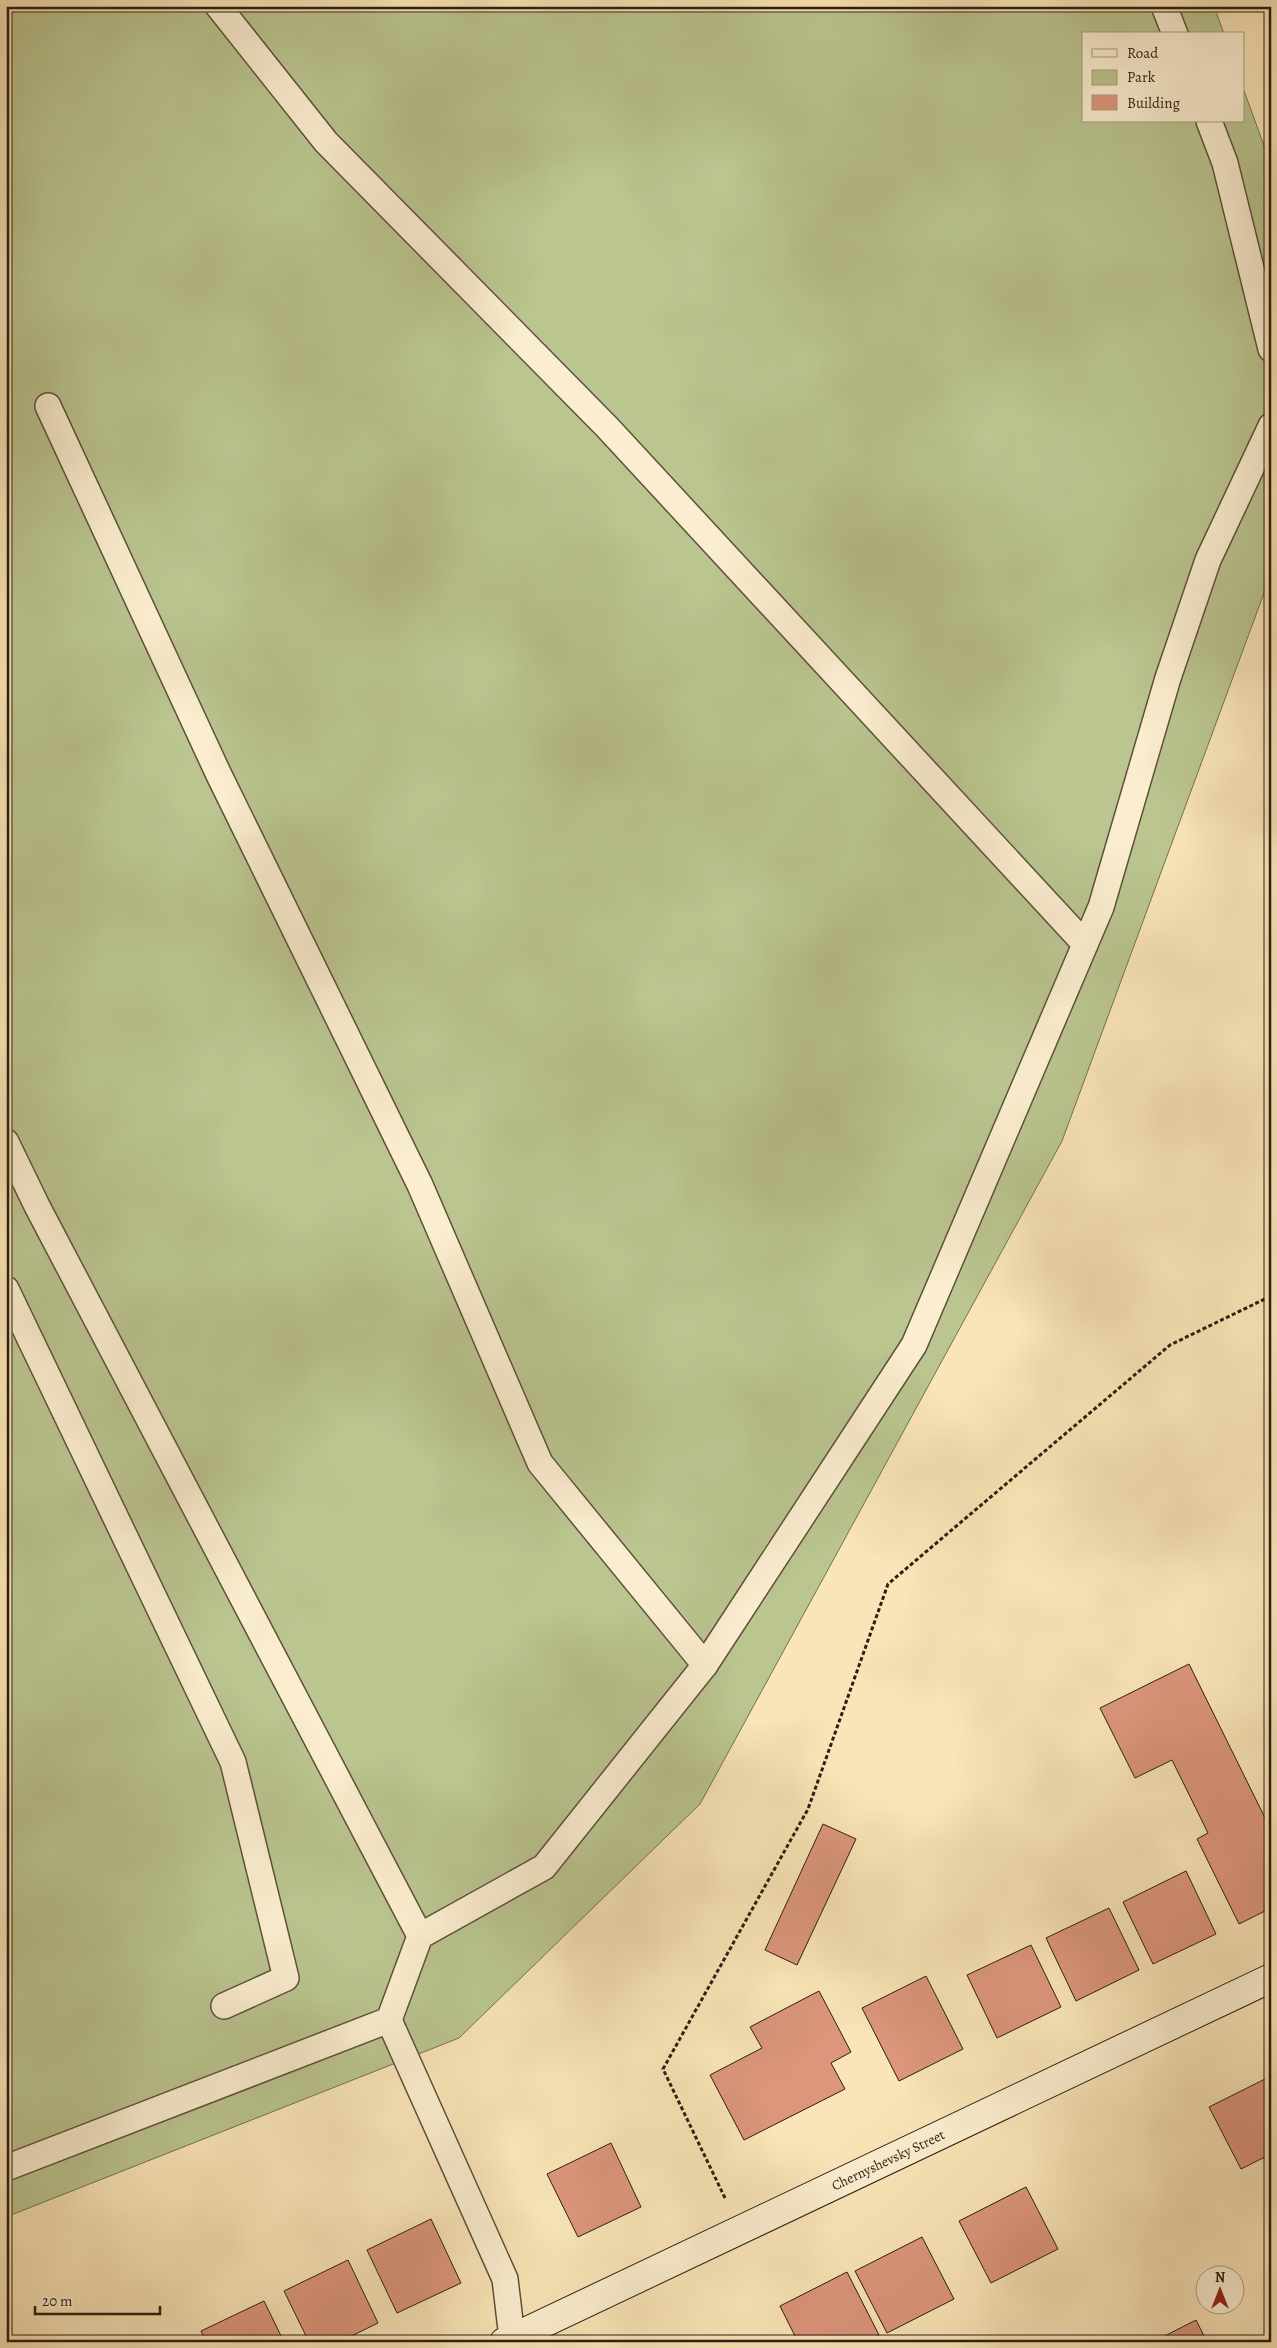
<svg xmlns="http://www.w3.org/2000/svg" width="1277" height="2348" viewBox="0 0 1277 2348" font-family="Alegreya,serif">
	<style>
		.green { fill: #bac590; stroke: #727252 }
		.building { fill: #dc967c; stroke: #2b1e13 }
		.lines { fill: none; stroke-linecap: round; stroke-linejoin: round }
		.lane-casing { stroke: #5e503c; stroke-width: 28 }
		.secondary-casing { stroke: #2b1e13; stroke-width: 30 }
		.path { stroke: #2b1e13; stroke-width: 3; stroke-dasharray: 4 2.5; stroke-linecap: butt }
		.lane { stroke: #fbeed0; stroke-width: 25 }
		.secondary { stroke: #fbeed0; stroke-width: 28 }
		.labels { text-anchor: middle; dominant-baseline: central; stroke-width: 4.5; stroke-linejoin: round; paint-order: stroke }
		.street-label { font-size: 14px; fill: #2b1e13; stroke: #fbeed0 }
	</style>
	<rect width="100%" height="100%" fill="#f9e5b7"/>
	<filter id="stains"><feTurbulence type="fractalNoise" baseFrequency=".004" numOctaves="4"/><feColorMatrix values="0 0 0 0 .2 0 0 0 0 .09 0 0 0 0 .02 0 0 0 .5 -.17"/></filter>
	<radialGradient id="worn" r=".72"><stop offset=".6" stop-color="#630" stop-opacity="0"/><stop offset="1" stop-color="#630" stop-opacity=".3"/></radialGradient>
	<polygon class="green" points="6,6 1214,6 1224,34 1083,34 1083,121 1243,121 1243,88 1271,165 1271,574 1062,1141 700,1804 459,2038 6,2217"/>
	<g class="building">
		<polygon points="1189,1664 1271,1830 1271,1908 1239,1924 1197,1839 1208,1833 1172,1760 1135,1778 1100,1708"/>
		<polygon points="823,1824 856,1839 797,1965 765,1950"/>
		<polygon points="1186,1871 1216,1934 1153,1964 1123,1902"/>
		<polygon points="1109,1908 1139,1970 1076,2001 1046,1938"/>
		<polygon points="1031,1945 1061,2007 997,2038 967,1975"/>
		<polygon points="926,1976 963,2049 899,2081 862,2008"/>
		<polygon points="819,1991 851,2052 831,2063 845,2089 744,2140 710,2075 762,2048 750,2027"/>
		<polygon points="1271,2076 1271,2154 1241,2169 1209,2107"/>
		<polygon points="611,2143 641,2207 578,2237 547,2174"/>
		<polygon points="1026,2187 1058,2249 991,2283 959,2221"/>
		<polygon points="431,2219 461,2283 397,2313 367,2250"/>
		<polygon points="922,2237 954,2299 887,2333 855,2271"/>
		<polygon points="348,2260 378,2323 339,2342 309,2342 284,2291"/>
		<polygon points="847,2272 879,2335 865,2342 798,2342 780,2306"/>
		<polygon points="264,2301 284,2342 206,2342 201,2331"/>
		<polygon points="1196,2320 1207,2342 1153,2342"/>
	</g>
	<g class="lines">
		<defs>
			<g id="lane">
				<polyline points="218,6 326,142 607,427 1085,944"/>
				<polyline points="1164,6 1175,34"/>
				<polyline points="1209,121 1225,163 1271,349"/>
				<polyline points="48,406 219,775 420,1185 540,1463 705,1665"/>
				<polyline points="6,1142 37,1206 420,1936"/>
				<polyline points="6,1289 233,1762 286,1978 224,2006"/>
				<polyline points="389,2020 505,2279 512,2338"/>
				<polyline points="6,2168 389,2020 420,1936 544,1867 705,1665 914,1345 1101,907 1168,678 1208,560 1271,426"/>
			</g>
			<g id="secondary">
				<path id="s1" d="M504,2342l767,-364"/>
			</g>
		</defs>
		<use href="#lane" class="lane-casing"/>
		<use href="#secondary" class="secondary-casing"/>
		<polyline class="path" points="725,2198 663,2069 808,1809 888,1584 1170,1345 1271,1296"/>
		<use href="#lane" class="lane"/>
		<use href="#secondary" class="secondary"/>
	</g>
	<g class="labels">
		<g class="street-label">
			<text stroke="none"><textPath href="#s1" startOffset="425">Chernyshevsky Street</textPath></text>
		</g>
	</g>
	<rect width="1277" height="2348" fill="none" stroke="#f9e5b7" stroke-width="25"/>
	<rect x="8" y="8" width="1262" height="2333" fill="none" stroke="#2b1e13" stroke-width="2.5"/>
	<rect x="12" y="12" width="1252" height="2323" fill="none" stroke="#2b1e13"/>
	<rect x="1082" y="32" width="162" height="90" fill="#fbeed0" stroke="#a89b84"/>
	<rect x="1092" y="49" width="25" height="8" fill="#fbeed0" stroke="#a89b84"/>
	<text x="1127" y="58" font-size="15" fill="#2b1e13">Road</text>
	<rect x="1092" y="70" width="25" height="15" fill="#bac590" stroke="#a89b84"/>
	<text x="1127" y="82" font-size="15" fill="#2b1e13">Park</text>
	<rect x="1092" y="95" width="25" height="15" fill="#dc967c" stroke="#a89b84"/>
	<text x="1127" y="108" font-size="15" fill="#2b1e13">Building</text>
	<g transform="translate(1220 2290)"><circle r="24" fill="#fbeed0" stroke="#a89b84"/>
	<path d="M0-4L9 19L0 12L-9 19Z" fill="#8f2418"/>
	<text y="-8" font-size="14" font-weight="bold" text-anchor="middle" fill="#2b1e13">N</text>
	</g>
	<path d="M35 2306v8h125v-8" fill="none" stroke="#2b1e13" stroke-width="2.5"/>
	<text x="42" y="2306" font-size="15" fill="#2b1e13" stroke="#fbeed0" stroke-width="4" paint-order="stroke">20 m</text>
	<rect width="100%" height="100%" filter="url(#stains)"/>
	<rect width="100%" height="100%" fill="url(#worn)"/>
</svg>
